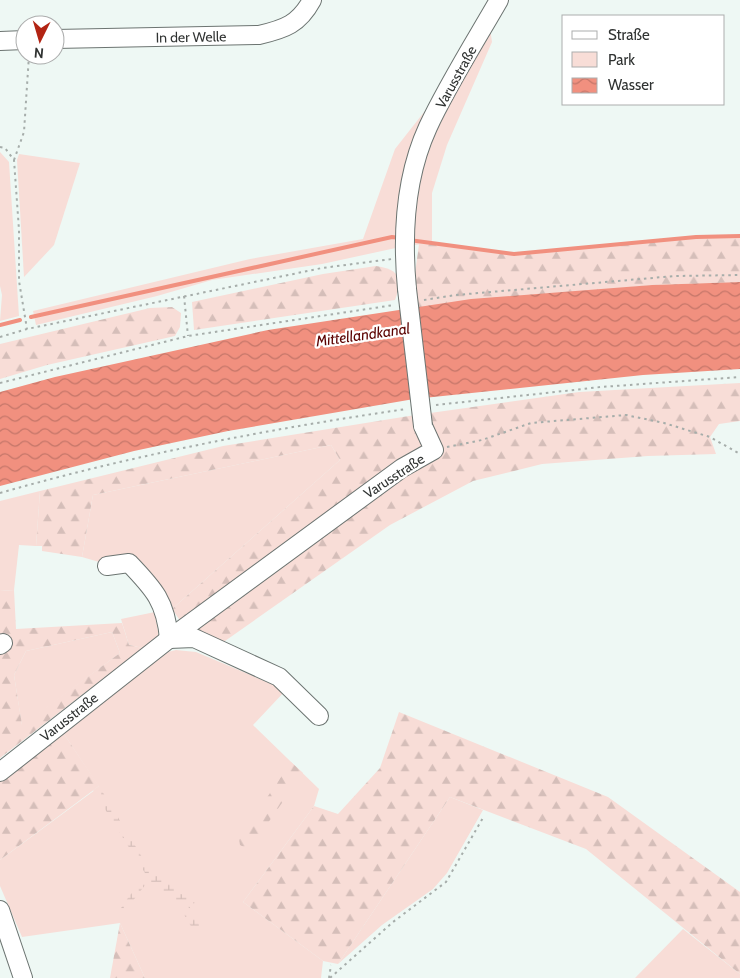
<svg xmlns="http://www.w3.org/2000/svg" width="740" height="978" viewBox="0 0 740 978" font-family="Cabin,sans-serif">
	<style>
		.green { fill: #f8ddd7 }
		.forest { fill: url(#forest-firs); fill-rule: evenodd }
		.wetland { fill: url(#wetland-marsh) }
		.water { fill: url(#water-waves) }
		.lines { fill: none; stroke-linecap: round; stroke-linejoin: round }
		.stream { stroke: #f1907f; stroke-width: 4 }
		.minor-casing { stroke: #6c7471; stroke-width: 20 }
		.path { stroke: #a6adaa; stroke-width: 2; stroke-dasharray: 2.5 4; stroke-linecap: butt }
		.minor { stroke: #fff; stroke-width: 18 }
		.minor-bridge-casing { stroke: #6c7471; stroke-width: 20; stroke-linecap: butt }
		.minor-bridge { stroke: #fff; stroke-width: 18 }
		.labels { text-anchor: middle; dominant-baseline: central; stroke-width: 4.5; stroke-linejoin: round; paint-order: stroke }
		.street-label { font-size: 14px; fill: #303332; stroke: #fff }
		.water-label { font-size: 15px; font-style: italic; fill: #5c0200; stroke: #fff }
	</style>
	<defs>
		<pattern id="forest-firs" width="22" height="20" patternUnits="userSpaceOnUse" patternTransform="scale(1.25)"><rect width="22" height="20" fill="#f8ddd7"/><path d="M5 1l3.5 6h-7zM16 11l3.5 6h-7z" fill="#d5beb9"/></pattern>
		<pattern id="wetland-marsh" width="20" height="14" patternUnits="userSpaceOnUse" patternTransform="scale(1.25)"><rect width="20" height="14" fill="#f8ddd7"/><path d="M1 5h8M5 5V1M11 12h8M15 12V8" fill="none" stroke="#d5beb9"/></pattern>
		<pattern id="water-waves" width="16" height="10" patternUnits="userSpaceOnUse" patternTransform="scale(1.25)"><rect width="16" height="10" fill="#f1907f"/><path d="M0 5q4-4 8 0t8 0" fill="none" stroke="#c47669"/></pattern>
	</defs>
	<rect width="100%" height="100%" fill="#eef8f4"/>
	<g class="green">
		<polygon points="490,28 492,42 447,145 432,193 432,243 405,246 322,264 212,280 157,296 36,325 33,311 250,259 363,239 395,149"/>
		<polygon points="0,152 9,162 19,316 0,321 2,295 0,286"/>
		<polygon points="19,154 80,163 54,245 24,277 17,160"/>
		<polygon points="331,445 340,460 172,609 161,586 131,559 99,562 82,557 93,495"/>
		<polygon points="40,491 36,546 19,545 14,590 0,591 0,501"/>
		<polygon points="155,612 159,638 143,648 129,645 121,619"/>
		<polygon points="112,632 120,653 22,726 14,675 26,651"/>
		<polygon points="176,650 196,652 286,690 253,725 319,789 314,806 243,902 323,961 321,978 145,978 120,923 22,937 0,886 0,860 99,787 62,731 168,652"/>
		<polygon points="450,797 483,810 447,873 433,889 382,925 338,964"/>
		<polygon points="683,929 740,974 740,978 635,978"/>
	</g>
	<g class="forest">
		<polygon points="740,236 740,282 652,285 414,308 413,289 419,244 432,243 514,254 696,237"/>
		<path d="M376,266c23,3 27,12 19,34l-201,30 -2,-28 131,-28z"/>
		<polygon points="172,307 181,313 180,327 175,336 47,365 0,379 0,344 150,308"/>
		<polygon points="740,383 740,421 719,424 710,437 716,454 648,456 542,464 473,481 390,525 215,648 188,632 172,609 340,460 331,445 93,495 82,557 42,551 42,546 36,546 40,491 223,446 409,416 579,392"/>
		<path d="M14,590l2,39 106,-6 7,22 14,3 -143,110v-167zM112,632l8,21 -98,72 -8,-50 12,-24z"/>
		<polygon points="399,712 608,797 740,892 740,974 586,849 450,797 338,964 323,961 243,902 314,806 338,814 380,768"/>
		<polygon points="62,731 99,786 0,860 0,777"/>
		<polygon points="291,762 303,773 249,850 240,845 239,839"/>
		<polygon points="120,923 145,978 110,978"/>
	</g>
	<polygon class="wetland" points="99,786 151,872 177,887 179,894 193,895 196,903 188,904 203,932 192,928 179,906 149,880 121,916 117,914 145,873 93,790"/>
	<polygon class="water" points="740,282 740,369 643,375 414,399 228,431 134,451 0,486 0,392 55,377 268,330 471,299 652,285"/>
	<g class="lines">
		<g class="stream">
			<polyline points="409,240 514,254 696,237 740,236"/>
			<polyline points="31,317 392,237 400,238"/>
			<polyline points="0,325 20,320"/>
		</g>
		<defs>
			<g id="minor">
				<path d="M55,39l204,-4c26,-6 40,-11 53,-35"/>
				<polyline points="0,41 25,40"/>
				<path d="M407,289c-5,-53 -2,-112 21,-162 19,-41 48,-87 71,-127"/>
				<path d="M107,566l22,-3c25,26 37,39 40,76l25,-1 85,39 40,39"/>
				<polyline points="0,645 3,643"/>
				<polyline points="0,772 169,639 402,468 434,450 423,426"/>
				<polyline points="0,910 23,978"/>
			</g>
		</defs>
		<use href="#minor" class="minor-casing"/>
		<g class="path">
			<polyline points="0,147 5,148 14,160 19,230 19,281 27,329"/>
			<polyline points="14,160 24,132 29,55"/>
			<polyline points="184,296 188,336"/>
			<polyline points="424,300 456,295 675,276 740,275"/>
			<polyline points="0,337 27,329 322,268 392,259"/>
			<polyline points="0,383 188,336 394,305"/>
			<polyline points="436,405 601,387 740,377"/>
			<polyline points="447,447 482,440 531,423 626,415 664,423 710,437 740,454"/>
			<path d="M0,493c133,-38 269,-64 406,-84"/>
			<polyline points="329,978 331,965"/>
			<polyline points="330,978 393,922 446,882 484,816"/>
		</g>
		<use href="#minor" class="minor"/>
		<defs>
			<polyline id="minor-bridge" points="407,289 423,426"/>
		</defs>
		<use href="#minor-bridge" class="minor-bridge-casing"/>
		<use href="#minor-bridge" class="minor-bridge"/>
	</g>
	<g class="labels">
		<g class="street-label">
			<text transform="translate(191 37) rotate(-1)">In der Welle</text>
			<text transform="translate(456 77) rotate(-61)">Varusstraße</text>
			<text transform="translate(394 476) rotate(-33)">Varusstraße</text>
			<text transform="translate(69 717) rotate(-38)">Varusstraße</text>
		</g>
		<g class="water-label">
			<text transform="translate(363 335) rotate(-8)">Mittellandkanal</text>
		</g>
	</g>
	<rect x="562" y="15" width="162" height="90" fill="#ffffff" stroke="#acadad"/>
	<rect x="572" y="31" width="25" height="8" fill="#ffffff" stroke="#acadad"/>
	<text x="608" y="40" font-size="15" fill="#303332">Straße</text>
	<rect x="572" y="52" width="25" height="15" fill="#f8ddd7" stroke="#acadad"/>
	<text x="608" y="65" font-size="15" fill="#303332">Park</text>
	<rect x="572" y="78" width="25" height="15" fill="url(#water-waves)" stroke="#acadad"/>
	<text x="608" y="90" font-size="15" fill="#303332">Wasser</text>
	<g transform="translate(40 40) rotate(185)"><circle r="24" fill="#ffffff" stroke="#acadad"/>
	<path d="M0-4L9 19L0 12L-9 19Z" fill="#b22413"/>
	<text y="-8" font-size="14" font-weight="bold" text-anchor="middle" fill="#303332">N</text>
	</g>
</svg>
